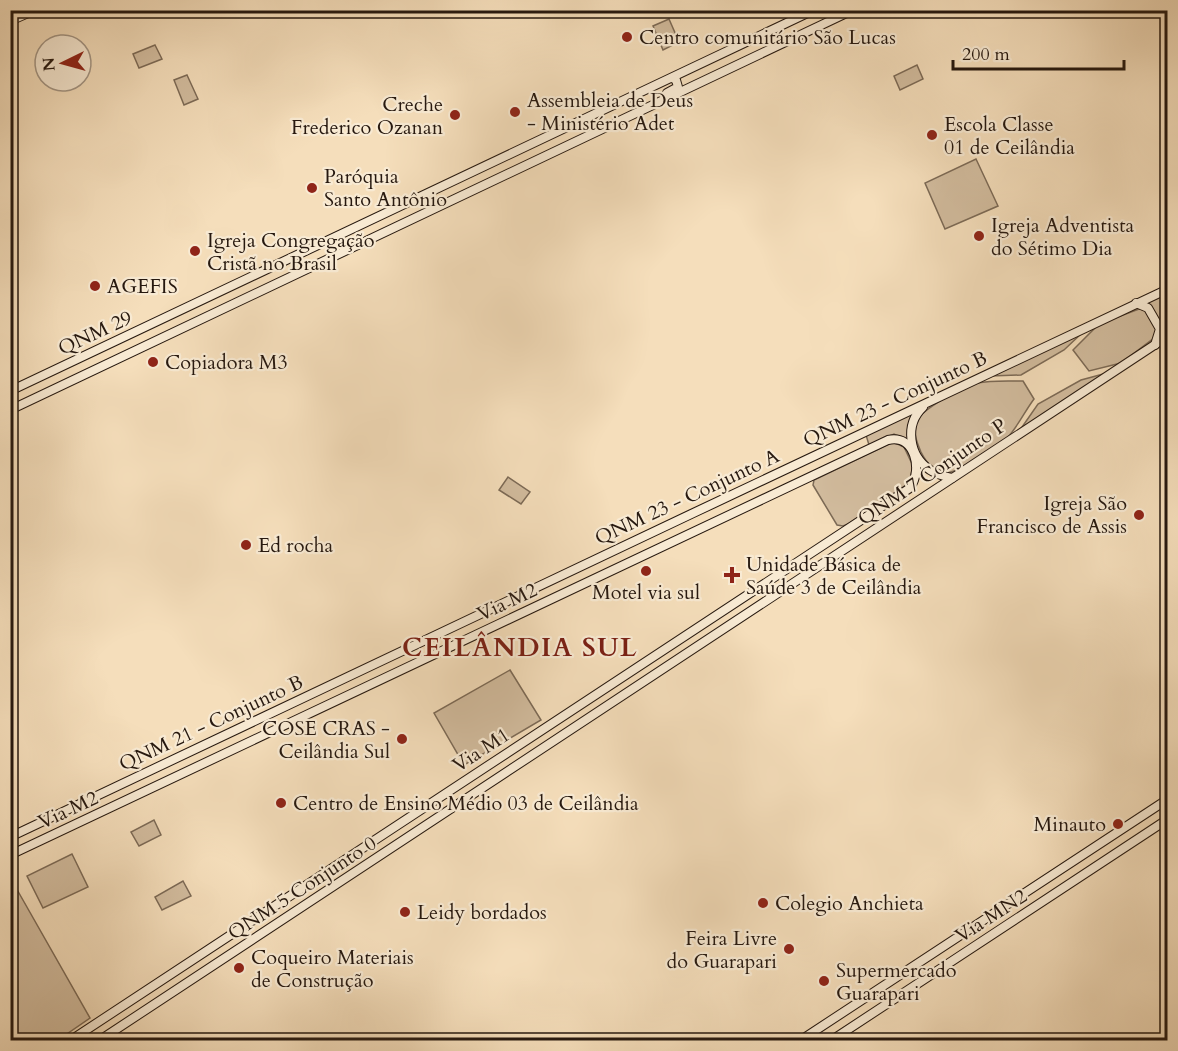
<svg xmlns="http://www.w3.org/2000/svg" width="1178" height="1051" viewBox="0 0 1178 1051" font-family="Cardo,serif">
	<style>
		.green { fill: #d2bc9e; stroke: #7c6a56; stroke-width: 1.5 }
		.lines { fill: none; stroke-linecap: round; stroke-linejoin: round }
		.secondary-casing { stroke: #26180f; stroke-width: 10 }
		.secondary { stroke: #f8ead3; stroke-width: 8 }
		.poi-dot { fill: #8f2418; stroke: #f8ead3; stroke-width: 2 }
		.labels { text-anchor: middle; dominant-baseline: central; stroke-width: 4.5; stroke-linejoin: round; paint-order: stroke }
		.poi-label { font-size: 20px; fill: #26180f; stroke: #f8ead3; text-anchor: start }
		.street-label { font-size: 20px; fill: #26180f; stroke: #f8ead3 }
		.district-label { font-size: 26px; font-weight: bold; letter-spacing: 1.5px; fill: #7a1f14; stroke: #f8ead3 }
	</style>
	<rect width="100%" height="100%" fill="#f5debb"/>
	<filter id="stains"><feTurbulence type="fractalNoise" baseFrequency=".00333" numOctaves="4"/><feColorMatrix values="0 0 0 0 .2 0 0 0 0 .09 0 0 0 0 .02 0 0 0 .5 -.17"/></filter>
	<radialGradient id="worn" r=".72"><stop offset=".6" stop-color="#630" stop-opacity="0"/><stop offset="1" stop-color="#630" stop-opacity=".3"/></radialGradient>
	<g class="green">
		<polygon points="669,19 679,42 663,50 653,26"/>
		<polygon points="155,45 162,59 139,68 133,54"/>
		<polygon points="917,65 923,79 900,90 894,76"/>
		<polygon points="187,75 198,99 184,105 174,80"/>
		<polygon points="976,159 998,206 945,229 925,183"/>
		<polygon points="1167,292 1168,333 1166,334 1148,301"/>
		<polygon points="1139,309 1145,310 1156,329 1154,338 1121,363 1089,371 1073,350 1099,324"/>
		<polygon points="1082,333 1064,350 1021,375 990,376"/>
		<polygon points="1107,373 1020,430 1038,404 1081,380"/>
		<path d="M1023,381l11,18c-9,12 -16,27 -26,38 -8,9 -52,37 -63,36 -12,-2 -19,-11 -24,-21 -4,-9 -8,-19 -5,-30 4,-12 49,-37 61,-39 15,-3 31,-2 46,-2z"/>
		<polygon points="914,412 908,426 909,441 894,434 869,445 866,435"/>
		<polygon points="893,442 904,447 913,466 909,483 848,524 843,526 837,525 813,485 814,480"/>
		<polygon points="508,477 530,492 521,504 499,490"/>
		<polygon points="510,670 541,720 464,765 434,713"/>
		<polygon points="154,820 161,835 139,846 131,832"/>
		<polygon points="72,854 88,887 43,908 27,876"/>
		<polygon points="11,879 90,1018 58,1040 11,1040"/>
		<polygon points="183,881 191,896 162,910 155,897"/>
	</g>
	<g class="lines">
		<defs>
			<g id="secondary">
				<polyline points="10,21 35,10"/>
				<polyline points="667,93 678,87 676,80 672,78"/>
				<polyline points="1136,303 1148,308 1160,329 1155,345"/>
				<polyline points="10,391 814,10"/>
				<path d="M923,407c-19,18 -14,49 7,63 7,5 14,6 22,8"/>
				<polyline points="10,410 853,10"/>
				<path d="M10,837c387,-182 771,-367 1158,-548"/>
				<path d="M10,855l878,-415c27,-6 35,30 22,48l-839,552"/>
				<polyline points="100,1040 1168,336"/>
				<polyline points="801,1040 1168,799"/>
				<polyline points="832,1040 1168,819"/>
			</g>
		</defs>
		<use href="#secondary" class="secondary-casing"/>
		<use href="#secondary" class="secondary"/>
	</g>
	<g class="poi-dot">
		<circle cx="627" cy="37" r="6"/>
		<circle cx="515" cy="112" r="6"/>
		<circle cx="455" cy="115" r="6"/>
		<circle cx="932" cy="135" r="6"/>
		<circle cx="312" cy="188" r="6"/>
		<circle cx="979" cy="236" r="6"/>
		<circle cx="195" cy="251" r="6"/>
		<circle cx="95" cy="286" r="6"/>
		<circle cx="153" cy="362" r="6"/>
		<circle cx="1139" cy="515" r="6"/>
		<circle cx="246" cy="545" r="6"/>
		<circle cx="646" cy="571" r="6"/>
		<path d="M729 566h6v6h6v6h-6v6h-6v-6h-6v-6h6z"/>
		<circle cx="402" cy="739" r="6"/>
		<circle cx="281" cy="803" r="6"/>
		<circle cx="1118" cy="824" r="6"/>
		<circle cx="763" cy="903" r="6"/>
		<circle cx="405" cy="912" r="6"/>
		<circle cx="789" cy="949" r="6"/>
		<circle cx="239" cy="968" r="6"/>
		<circle cx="824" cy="981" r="6"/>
	</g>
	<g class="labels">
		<g class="poi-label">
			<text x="639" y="37">Centro comunitário São Lucas</text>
			<text x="527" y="100">Assembleia de Deus<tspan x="527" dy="23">- Ministério Adet</tspan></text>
			<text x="443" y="104" text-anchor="end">Creche<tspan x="443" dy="23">Frederico Ozanan</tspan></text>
			<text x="944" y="124">Escola Classe<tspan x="944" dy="23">01 de Ceilândia</tspan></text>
			<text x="324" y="176">Paróquia<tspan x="324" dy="23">Santo Antônio</tspan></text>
			<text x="991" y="225">Igreja Adventista<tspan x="991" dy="23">do Sétimo Dia</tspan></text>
			<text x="207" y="240">Igreja Congregação<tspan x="207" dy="23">Cristã no Brasil</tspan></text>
			<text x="107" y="286">AGEFIS</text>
			<text x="165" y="362">Copiadora M3</text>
			<text x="1127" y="503" text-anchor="end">Igreja São<tspan x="1127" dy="23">Francisco de Assis</tspan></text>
			<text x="258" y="545">Ed rocha</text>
			<text x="746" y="564">Unidade Básica de<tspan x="746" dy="23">Saúde 3 de Ceilândia</tspan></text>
			<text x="646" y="592" text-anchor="middle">Motel via sul</text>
			<text x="390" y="728" text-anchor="end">COSE CRAS -<tspan x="390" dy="23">Ceilândia Sul</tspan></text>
			<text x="293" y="803">Centro de Ensino Médio 03 de Ceilândia</text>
			<text x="1106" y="824" text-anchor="end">Minauto</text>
			<text x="775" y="903">Colegio Anchieta</text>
			<text x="417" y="912">Leidy bordados</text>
			<text x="777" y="938" text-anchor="end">Feira Livre<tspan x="777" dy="23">do Guarapari</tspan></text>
			<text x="251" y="957">Coqueiro Materiais<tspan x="251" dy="23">de Construção</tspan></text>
			<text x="836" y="970">Supermercado<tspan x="836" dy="23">Guarapari</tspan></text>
		</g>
		<g class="street-label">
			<text transform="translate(95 333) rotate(-25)">QNM 29</text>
			<text transform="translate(895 399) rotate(-25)">QNM 23 - Conjunto B</text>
			<text transform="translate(932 472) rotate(-34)">QNM 7 Conjunto P</text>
			<text transform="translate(687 497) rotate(-25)">QNM 23 - Conjunto A</text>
			<text transform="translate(507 602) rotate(-25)">Via M2</text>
			<text transform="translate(211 723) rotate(-25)">QNM 21 - Conjunto B</text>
			<text transform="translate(481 750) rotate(-33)">Via M1</text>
			<text transform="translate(68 810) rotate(-25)">Via M2</text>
			<text transform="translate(302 888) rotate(-33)">QNM 5 Conjunto 0</text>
			<text transform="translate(991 916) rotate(-33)">Via MN2</text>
		</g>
		<g class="district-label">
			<text x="520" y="647">CEILÂNDIA SUL</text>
		</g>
	</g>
	<rect width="1178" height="1051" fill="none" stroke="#f5debb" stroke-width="36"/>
	<rect x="12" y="12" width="1154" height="1027" fill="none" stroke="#26180f" stroke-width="3"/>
	<rect x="18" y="18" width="1142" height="1015" fill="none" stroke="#26180f" stroke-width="1.5"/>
	<g transform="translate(63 63) rotate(265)"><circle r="28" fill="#f8ead3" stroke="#a49685" stroke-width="1.5"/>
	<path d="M0-4.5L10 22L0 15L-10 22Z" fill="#8f2418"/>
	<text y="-9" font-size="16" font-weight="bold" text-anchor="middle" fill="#26180f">N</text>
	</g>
	<path d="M953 60v9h171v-9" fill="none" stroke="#26180f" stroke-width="3"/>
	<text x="962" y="60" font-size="18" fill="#26180f" stroke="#f8ead3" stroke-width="4.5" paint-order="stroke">200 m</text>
	<rect width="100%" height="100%" filter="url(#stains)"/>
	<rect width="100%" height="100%" fill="url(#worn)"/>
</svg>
